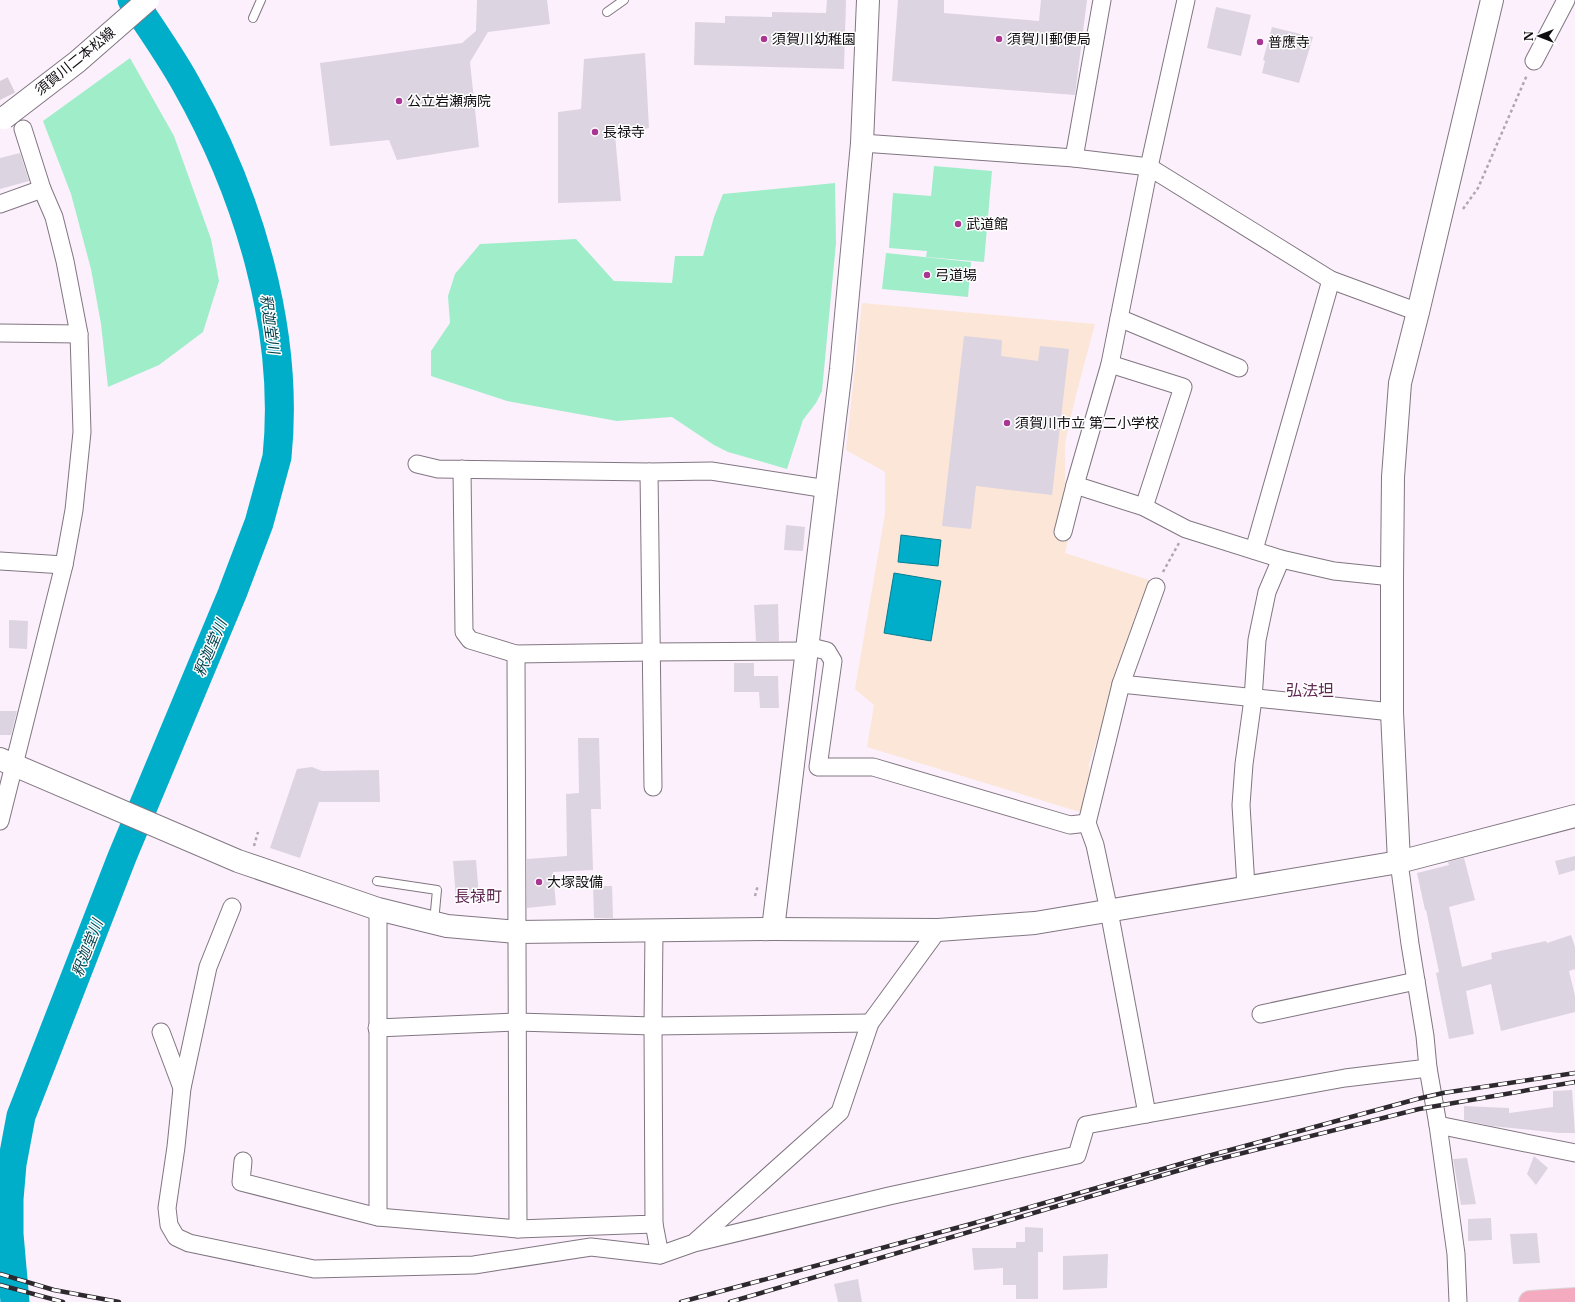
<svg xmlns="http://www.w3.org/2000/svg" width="1575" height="1302" viewBox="0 0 1575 1302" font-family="'Libre Baskerville','Noto Sans JP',serif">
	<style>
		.education { fill: #fbe6d8 }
		.green { fill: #9fedc9 }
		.water { fill: #00aeca; stroke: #057d92 }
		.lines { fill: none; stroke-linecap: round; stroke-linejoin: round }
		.river { stroke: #00aeca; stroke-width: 29 }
		.building { fill: #ddd4e1 }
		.street-tunnel { stroke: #d9ced9; stroke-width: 17; stroke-dasharray: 17 8; stroke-linecap: butt }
		.lane-casing { stroke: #807681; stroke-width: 10 }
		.street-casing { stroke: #807681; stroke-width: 19 }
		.secondary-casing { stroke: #807681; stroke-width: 24 }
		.highway-casing { stroke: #d9d8d9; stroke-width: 24 }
		.path { stroke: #afa6b0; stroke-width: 2.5; stroke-dasharray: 3 3; stroke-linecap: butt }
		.lane { stroke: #fff; stroke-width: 8 }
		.street { stroke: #fff; stroke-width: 17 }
		.secondary { stroke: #fff; stroke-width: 22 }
		.highway { stroke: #f4abc0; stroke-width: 22 }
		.rail-casing { stroke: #2e292e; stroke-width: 4.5 }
		.rail { stroke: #fff; stroke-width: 3; stroke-dasharray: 9; stroke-linecap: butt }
		.secondary-bridge-casing { stroke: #807681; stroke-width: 24; stroke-linecap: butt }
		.secondary-bridge { stroke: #fff; stroke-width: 22 }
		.poi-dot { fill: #a83692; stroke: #fff; stroke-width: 1.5 }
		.labels { text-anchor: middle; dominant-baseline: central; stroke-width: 3; stroke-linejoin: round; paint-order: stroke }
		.poi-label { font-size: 14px; fill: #100c10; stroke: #fff; text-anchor: start }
		.street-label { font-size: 14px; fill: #100c10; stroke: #fff }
		.water-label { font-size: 15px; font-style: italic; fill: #00414d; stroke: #fff }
		.quarter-label { font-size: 16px; fill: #602853; stroke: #fff }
	</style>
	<rect width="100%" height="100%" fill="#fcf0fd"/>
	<polygon class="education" points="862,303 1095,324 1076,395 1065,443 1065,490 1054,533 1069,537 1065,553 1149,580 1089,764 1093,816 867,747 874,705 855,689 885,514 885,472 846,450"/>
	<g class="green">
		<polygon points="130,58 174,136 211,239 219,281 203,332 159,365 108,387 101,324 91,269 71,194 43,121"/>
		<polygon points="934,166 992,171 984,262 926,257 927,251 889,248 893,193 931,196"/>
		<polygon points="835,183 836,243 822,391 816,403 803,420 787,469 728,452 714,445 672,417 617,421 507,401 431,376 431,351 450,323 448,296 455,274 480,244 576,239 614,281 672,283 675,256 703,256 714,217 723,194"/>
		<polygon points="886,253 971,262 968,297 882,289"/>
	</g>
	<g class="water">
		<polygon points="901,535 941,540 938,566 898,562"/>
		<polygon points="894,573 941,581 931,641 884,633"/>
	</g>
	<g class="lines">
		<path class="river" d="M15,1302l-6,-68v-35l3,-35 9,-48 101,-259 110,-263 27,-71 18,-66c13,-127 -29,-264 -91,-373 -16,-29 -36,-57 -54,-84"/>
	</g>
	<g class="building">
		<polygon points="477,0 547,0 550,24 488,32 470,62 479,147 397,160 389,140 330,146 320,63 462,43 476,31"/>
		<polygon points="827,0 846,0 844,69 694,65 695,22 725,23 725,16 772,17 772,12 826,13"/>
		<polygon points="898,0 944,0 944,13 1039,21 1041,0 1087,0 1075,95 892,81"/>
		<polygon points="1216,7 1251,15 1241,56 1207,48"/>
		<polygon points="1272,27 1313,37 1299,83 1262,73 1265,61 1263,60"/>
		<polygon points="645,53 649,128 615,135 621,201 558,203 558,112 581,109 584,59"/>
		<polygon points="20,153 29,181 0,189 0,158"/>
		<polygon points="964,336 1002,340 1001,356 1038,361 1040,346 1069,349 1052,495 976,486 971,529 942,526"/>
		<polygon points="786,525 805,527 803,551 784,550"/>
		<polygon points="778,604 779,641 756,641 754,605"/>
		<polygon points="9,620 28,621 27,649 9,648"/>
		<polygon points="734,663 754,663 754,676 778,676 779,708 760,708 759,692 734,692"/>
		<polygon points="0,711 17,711 11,735 0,735"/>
		<polygon points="578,738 599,738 601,809 591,809 593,870 553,872 556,905 527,908 527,859 567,856 566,794 579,793"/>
		<polygon points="312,767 322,771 379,770 380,802 319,802 300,858 270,848 297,769"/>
		<polygon points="1575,856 1575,870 1559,875 1555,861"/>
		<polygon points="1464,858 1475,900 1449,907 1462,967 1492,959 1491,953 1546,941 1547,943 1571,935 1575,947 1575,969 1569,971 1575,996 1575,1012 1501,1031 1491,984 1466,991 1474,1034 1449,1039 1436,973 1439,972 1426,910 1425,910 1417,873 1449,865 1448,862"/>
		<polygon points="476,860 479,897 456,899 453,861"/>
		<polygon points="593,886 612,886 613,918 594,918"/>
		<polygon points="1572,1090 1575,1133 1559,1133 1492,1126 1464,1120 1464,1106 1509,1108 1509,1113 1553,1107 1553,1091"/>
		<polygon points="1534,1156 1548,1168 1536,1185 1527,1174"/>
		<polygon points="1467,1158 1476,1204 1461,1205 1453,1159"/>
		<polygon points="1491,1218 1492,1240 1468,1241 1468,1219"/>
		<polygon points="1025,1227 1043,1228 1043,1252 1038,1252 1038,1299 1016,1299 1016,1285 1003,1285 1003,1268 974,1270 972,1248 1016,1248 1016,1242 1025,1242"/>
		<polygon points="1537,1233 1540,1263 1513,1264 1510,1234"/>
		<polygon points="1108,1254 1107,1288 1063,1290 1063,1256"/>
		<polygon points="858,1279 862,1302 838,1302 834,1284"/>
	</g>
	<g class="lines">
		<polyline class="street-tunnel" points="0,81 19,120"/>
		<defs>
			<g id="lane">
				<polyline points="607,12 624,0"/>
				<polyline points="253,18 261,0"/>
				<polyline points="377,881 437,890 434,922"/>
			</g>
			<g id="street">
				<polyline points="1186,0 1149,167 1110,364 1075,485 1144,507 1186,529 1281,559 1334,571 1392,577"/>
				<polyline points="1534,61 1566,0"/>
				<polyline points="862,143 1074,158 1149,167 1331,280 1418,312"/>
				<polyline points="1074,158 1102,0"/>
				<polyline points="0,204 42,189"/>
				<polyline points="1119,318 1239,368"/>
				<polyline points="0,333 79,334"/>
				<polyline points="1110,364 1183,387 1144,507"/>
				<polyline points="417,464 438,469 649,472 711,471 827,489"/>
				<polyline points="462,469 464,632 470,640 516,654 652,652 807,651"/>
				<polyline points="649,472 653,787"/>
				<polyline points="1063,532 1075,485"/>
				<polyline points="1254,550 1331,280"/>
				<polyline points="0,561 64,565"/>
				<polyline points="807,646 827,651 833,661 818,767 873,767 1070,825 1087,823"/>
				<polyline points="516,654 518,1229"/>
				<polyline points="1121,684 1392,712"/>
				<polyline points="0,821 64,565 74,510 82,432 79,334 65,261 54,217 42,189 23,129"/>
				<polyline points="1399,862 1410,944 1425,1036 1428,1068 1438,1125 1456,1254 1458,1302"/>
				<polyline points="1246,887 1241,805 1244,764 1253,699 1257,640 1267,592 1281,559"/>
				<polyline points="232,907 208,967 182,1088 176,1147 167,1208 169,1225 176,1237 189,1243 314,1269 474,1265 591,1247 660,1255 694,1243 889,1196 1077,1155 1086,1125 1345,1078 1428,1068"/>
				<polyline points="378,909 378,1217"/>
				<polyline points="1261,1014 1416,981"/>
				<polyline points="377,1028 517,1022 653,1026 870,1023"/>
				<polyline points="161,1032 182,1088"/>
				<polyline points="1147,1114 1109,911 1095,845 1087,823 1121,684 1156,587"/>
				<polyline points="1438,1125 1575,1153"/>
				<polyline points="243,1161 241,1182 378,1217 518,1229 654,1224 653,1026 654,931"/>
				<polyline points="654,1224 660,1255"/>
				<polyline points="696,1241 840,1112 870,1023 938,930"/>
			</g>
			<g id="secondary">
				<polyline points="0,759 238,861 378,909 447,926 517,932 773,929 938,930 1035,923 1399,862 1575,816"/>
				<polyline points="1399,862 1392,712 1392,577 1393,477 1400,383 1418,312 1492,0"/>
				<polyline points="773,929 841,369 862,143 868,0"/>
			</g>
			<polyline id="highway" points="1530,1302 1575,1299"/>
		</defs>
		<use href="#lane" class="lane-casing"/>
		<use href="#street" class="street-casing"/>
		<use href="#secondary" class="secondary-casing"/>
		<use href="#highway" class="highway-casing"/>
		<g class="path">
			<polyline points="1463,209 1478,188 1527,75"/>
			<polyline points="1163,572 1179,543"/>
			<polyline points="254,846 258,832"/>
			<polyline points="755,896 758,885"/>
		</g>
		<use href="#lane" class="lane"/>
		<use href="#street" class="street"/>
		<use href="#secondary" class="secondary"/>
		<use href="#highway" class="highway"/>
		<defs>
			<g id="rail">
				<polyline points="0,1274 54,1290 119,1302"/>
				<polyline points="0,1285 63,1302"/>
				<polyline points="681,1302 971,1224 1208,1156 1417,1099 1443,1093 1575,1073"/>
				<polyline points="730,1302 1211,1161 1419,1109 1575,1082"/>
			</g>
		</defs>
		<use href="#rail" class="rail-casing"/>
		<use href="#rail" class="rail"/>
		<defs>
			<polyline id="secondary-bridge" points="4,118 77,62 148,0"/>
		</defs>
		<use href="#secondary-bridge" class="secondary-bridge-casing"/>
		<use href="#secondary-bridge" class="secondary-bridge"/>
	</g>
	<g class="poi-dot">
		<circle cx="764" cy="39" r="4"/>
		<circle cx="999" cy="39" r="4"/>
		<circle cx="1260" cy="42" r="4"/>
		<circle cx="399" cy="101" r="4"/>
		<circle cx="595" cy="132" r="4"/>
		<circle cx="958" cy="224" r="4"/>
		<circle cx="927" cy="275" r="4"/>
		<circle cx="1007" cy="423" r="4"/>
		<circle cx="539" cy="882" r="4"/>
	</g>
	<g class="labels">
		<g class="poi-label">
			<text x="772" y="39">須賀川幼稚園</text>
			<text x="1007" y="39">須賀川郵便局</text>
			<text x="1268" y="42">普應寺</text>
			<text x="407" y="101">公立岩瀬病院</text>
			<text x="603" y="132">長禄寺</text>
			<text x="966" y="224">武道館</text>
			<text x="935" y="275">弓道場</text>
			<text x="1015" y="423">須賀川市立 第二小学校</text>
			<text x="547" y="882">大塚設備</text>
		</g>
		<g class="street-label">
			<text transform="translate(75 61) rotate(-39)">須賀川二本松線</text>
		</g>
		<g class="water-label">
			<text transform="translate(270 324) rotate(82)">釈迦堂川</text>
			<text transform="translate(210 648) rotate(-67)">釈迦堂川</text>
			<text transform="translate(87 948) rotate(-69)">釈迦堂川</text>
		</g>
		<g class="quarter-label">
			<text x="1310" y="690">弘法坦</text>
			<text x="478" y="896">長禄町</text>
		</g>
	</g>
	<g transform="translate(1539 36) rotate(270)" stroke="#ffffff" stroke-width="3" paint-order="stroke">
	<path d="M0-3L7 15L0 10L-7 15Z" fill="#100c10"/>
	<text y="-6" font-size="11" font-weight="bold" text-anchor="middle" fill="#100c10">N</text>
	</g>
</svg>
